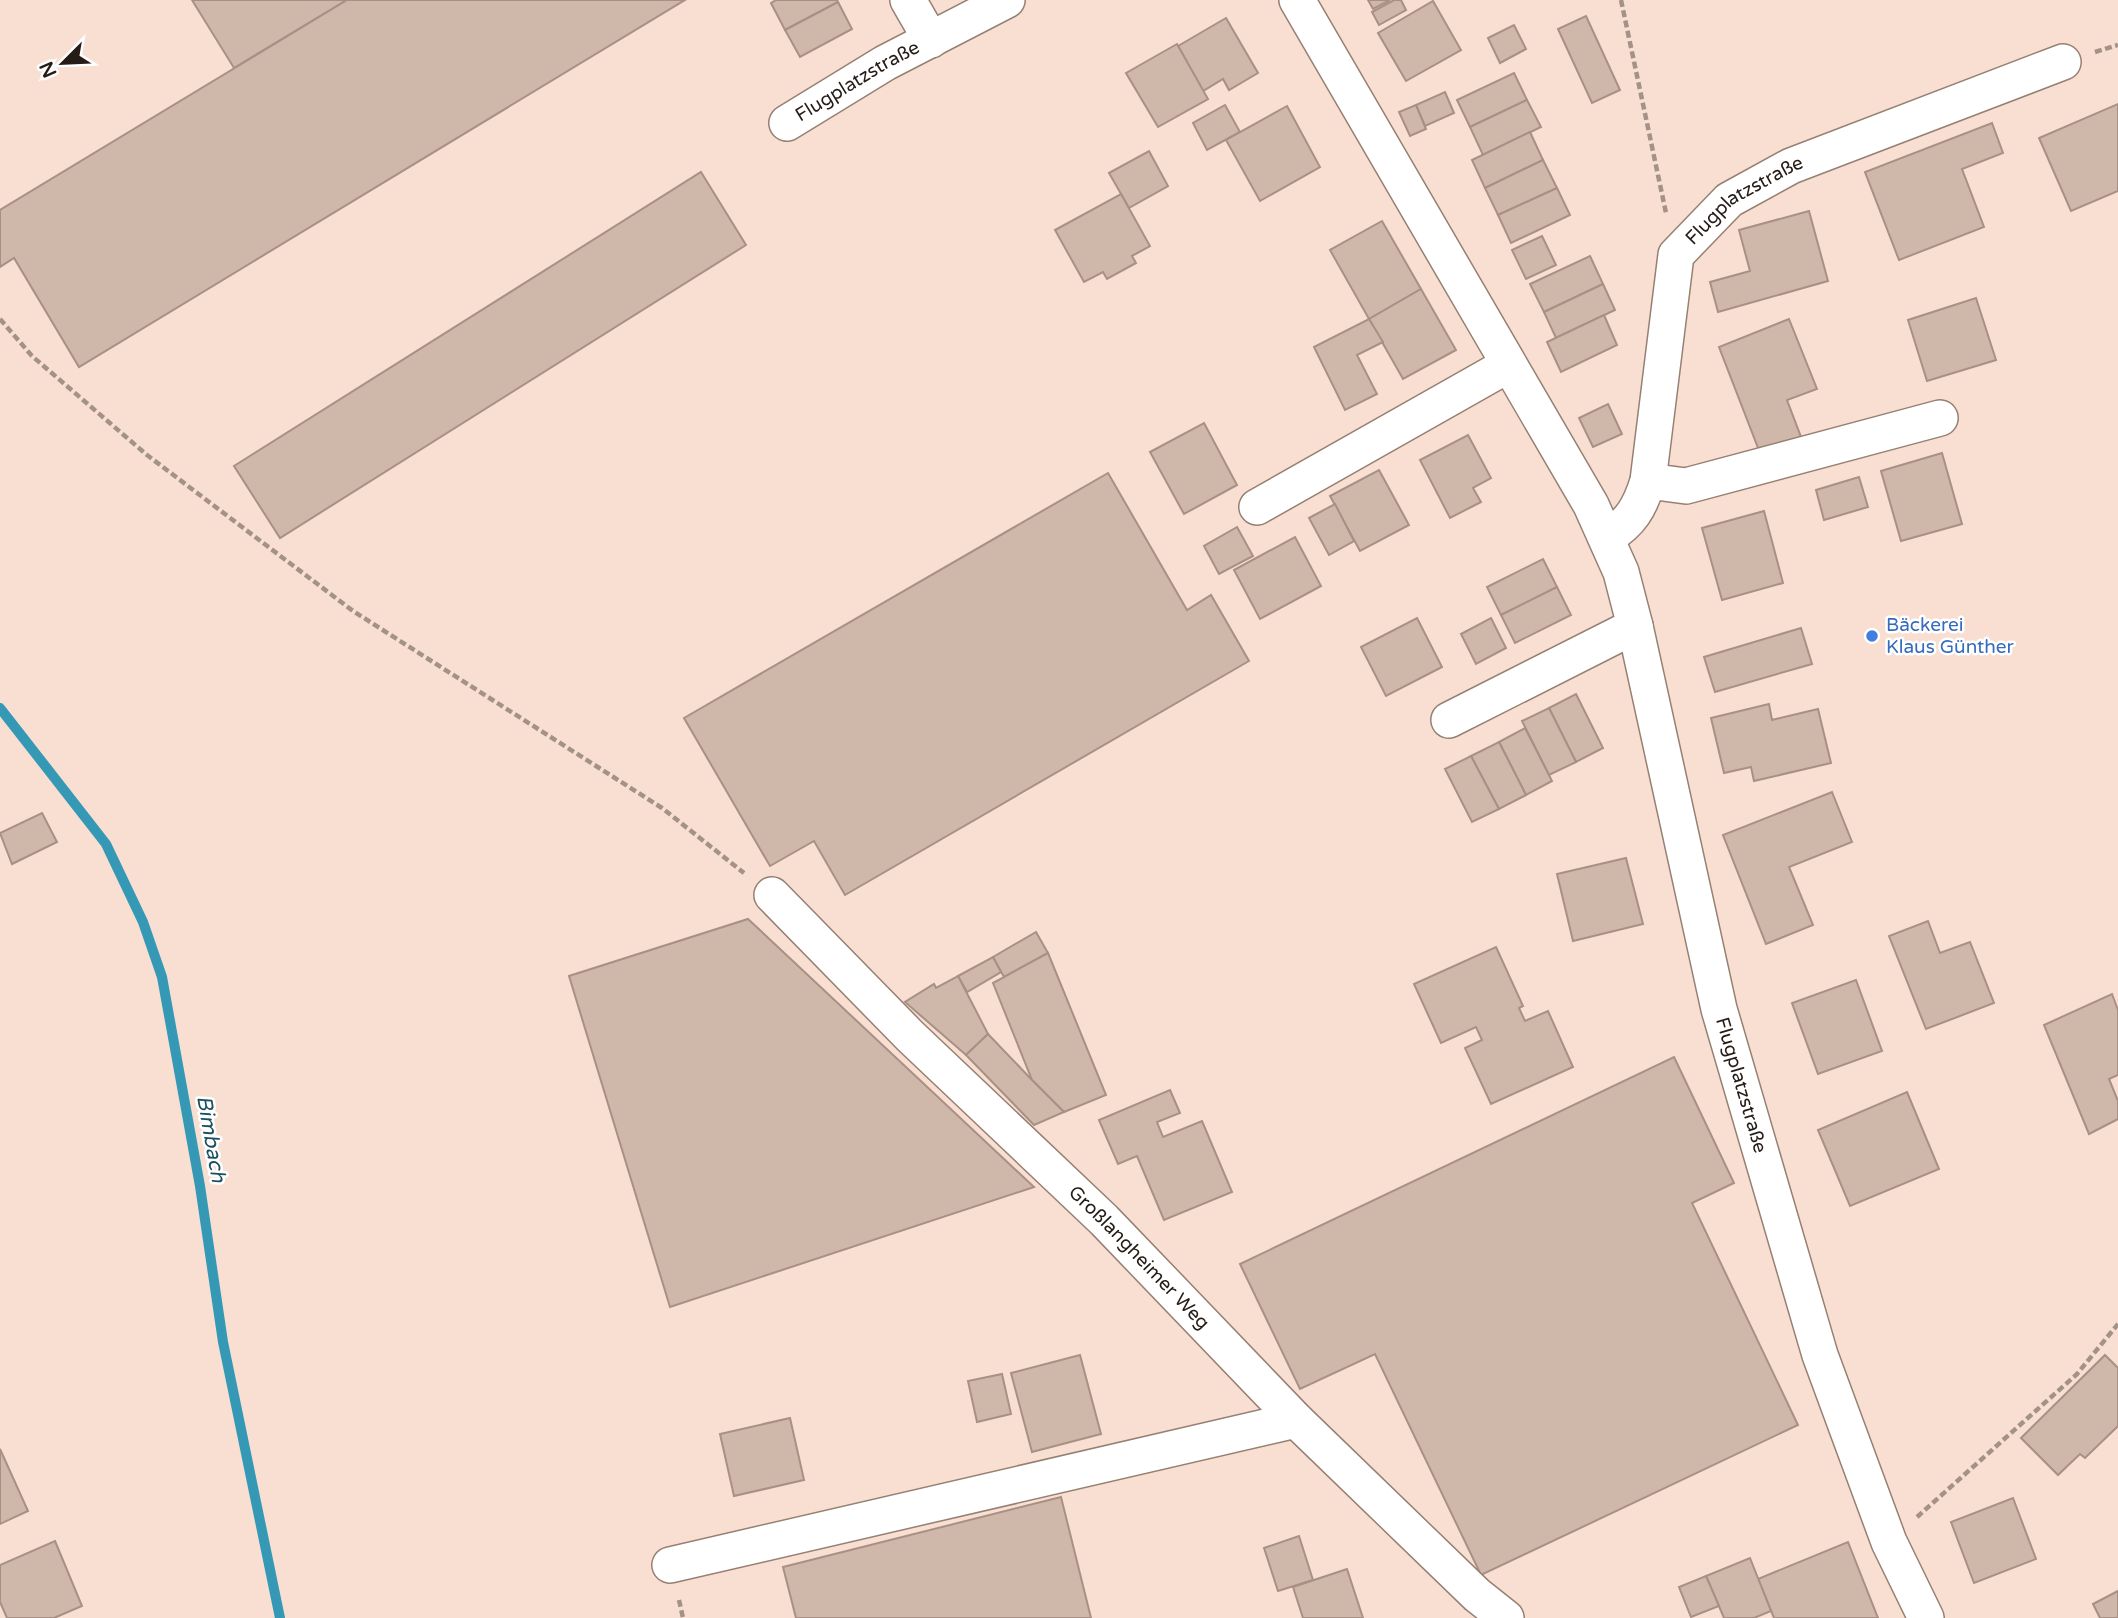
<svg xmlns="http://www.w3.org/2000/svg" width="2118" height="1618" viewBox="0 0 2118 1618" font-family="'Varela Round',sans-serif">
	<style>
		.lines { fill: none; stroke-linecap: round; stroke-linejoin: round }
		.stream { stroke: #3599b6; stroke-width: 10 }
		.building { fill: #cfb7aa; stroke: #a89184; stroke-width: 2 }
		.minor-casing { stroke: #968073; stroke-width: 38 }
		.path { stroke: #a49287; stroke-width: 4.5; stroke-dasharray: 7 3.5; stroke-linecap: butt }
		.minor { stroke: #fff; stroke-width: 35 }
		.shop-dot { fill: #3f7fe0; stroke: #fff; stroke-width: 2.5 }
		.labels { text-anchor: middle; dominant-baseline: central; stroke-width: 5; stroke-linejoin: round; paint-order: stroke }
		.street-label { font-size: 19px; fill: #251c17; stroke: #fff }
		.shop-label { font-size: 19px; fill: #366cbe; stroke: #fff; text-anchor: start }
		.water-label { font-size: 21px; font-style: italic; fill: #195060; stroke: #fff }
	</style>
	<rect width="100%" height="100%" fill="#f8dfd1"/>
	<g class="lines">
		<polyline class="stream" points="0,708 106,844 143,922 162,977 200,1186 223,1342 280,1618"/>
	</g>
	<g class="building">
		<polygon points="192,0 347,0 234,68"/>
		<polygon points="347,0 685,0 79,367 14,258 0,267 0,210"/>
		<polygon points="776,0 837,0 838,2 785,30 771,3"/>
		<polygon points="1368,0 1390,0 1373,9"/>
		<polygon points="1394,0 1401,0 1406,10 1379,25 1372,12"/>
		<polygon points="1433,1 1461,50 1406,81 1378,33"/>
		<polygon points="838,2 852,29 800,57 785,30"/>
		<polygon points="1586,16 1620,90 1592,103 1558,29"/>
		<polygon points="1226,18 1258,73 1229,90 1223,79 1203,91 1178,46"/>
		<polygon points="1514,25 1526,49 1500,63 1488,38"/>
		<polygon points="1177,44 1208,99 1158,127 1126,73"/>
		<polygon points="1514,73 1527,100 1470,127 1457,100"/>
		<polygon points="1445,92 1454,113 1425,126 1416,105"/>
		<polygon points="1527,100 1541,127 1483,155 1470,127"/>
		<polygon points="2118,104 2118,191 2071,211 2039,138"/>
		<polygon points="1225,105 1240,132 1207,150 1193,123"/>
		<polygon points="1416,105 1426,129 1410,136 1399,112"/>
		<polygon points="1287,106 1320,167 1260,201 1226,140"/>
		<polygon points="1992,123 2003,153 1962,169 1984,227 1899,260 1865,172"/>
		<polygon points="1530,132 1543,160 1485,188 1472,160"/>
		<polygon points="1149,151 1168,186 1129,208 1109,173"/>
		<polygon points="1543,160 1557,188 1498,215 1485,188"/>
		<polygon points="701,172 746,245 280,538 234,466"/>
		<polygon points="1557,188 1570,215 1511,243 1498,215"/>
		<polygon points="1121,194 1150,246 1132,256 1136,263 1107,279 1103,272 1084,282 1055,230"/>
		<polygon points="1809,211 1828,281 1718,312 1710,282 1750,271 1739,230"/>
		<polygon points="1382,221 1421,289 1369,319 1330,250"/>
		<polygon points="1542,236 1556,265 1526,279 1512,250"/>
		<polygon points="1590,256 1603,284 1544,312 1530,284"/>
		<polygon points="1603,284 1615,310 1556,338 1544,312"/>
		<polygon points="1421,289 1456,350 1403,379 1369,319"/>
		<polygon points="1976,298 1996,360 1927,381 1908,320"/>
		<polygon points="1604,315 1617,345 1561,372 1547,342"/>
		<polygon points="1369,319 1383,342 1357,355 1377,394 1345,410 1314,347"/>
		<polygon points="1789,319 1817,389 1787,400 1801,437 1760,453 1719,347"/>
		<polygon points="1608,404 1622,434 1593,447 1579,418"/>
		<polygon points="1204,423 1237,485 1184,514 1150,452"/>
		<polygon points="1468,435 1491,478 1473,488 1481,502 1450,518 1420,460"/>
		<polygon points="1942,453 1962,524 1901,541 1881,471"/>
		<polygon points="1379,470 1409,525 1360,551 1330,496"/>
		<polygon points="1108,473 1187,610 1211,595 1249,661 845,895 814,841 770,866 684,718"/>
		<polygon points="1859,477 1868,507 1824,520 1816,490"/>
		<polygon points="1335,504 1354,541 1329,555 1309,518"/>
		<polygon points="1764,511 1783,583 1722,600 1702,528"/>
		<polygon points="1237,527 1253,556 1219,574 1204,546"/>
		<polygon points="1295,537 1321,586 1260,619 1234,570"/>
		<polygon points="1543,559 1557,587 1501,615 1487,587"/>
		<polygon points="1557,587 1571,615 1515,643 1501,615"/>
		<polygon points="1417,618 1442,667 1386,696 1361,647"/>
		<polygon points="1491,618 1506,648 1476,664 1461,634"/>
		<polygon points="1801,628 1812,664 1715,692 1704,657"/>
		<polygon points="1576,694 1603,748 1576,762 1549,708"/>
		<polygon points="1769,704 1772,720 1818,709 1831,763 1754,781 1751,767 1724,773 1711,718"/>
		<polygon points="1549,708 1576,762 1549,775 1522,721"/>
		<polygon points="1525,728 1552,781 1526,795 1499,742"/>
		<polygon points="1499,742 1526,795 1499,809 1471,756"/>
		<polygon points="1471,756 1499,809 1472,822 1445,769"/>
		<polygon points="1832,792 1852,842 1789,867 1813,925 1766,944 1723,835"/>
		<polygon points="42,813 57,842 12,864 0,833"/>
		<polygon points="1626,858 1643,924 1573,941 1557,874"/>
		<polygon points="748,919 1034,1187 670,1307 569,976"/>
		<polygon points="1928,921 1940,953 1970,942 1994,1003 1926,1029 1889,936"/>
		<polygon points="1036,932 1048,953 1004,977 993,957"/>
		<polygon points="1496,947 1523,1006 1519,1008 1525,1021 1548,1011 1573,1067 1491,1104 1465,1048 1482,1040 1476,1027 1441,1043 1414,984"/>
		<polygon points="1048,953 1106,1095 1064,1112 1032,1080 993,983"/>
		<polygon points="993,957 1001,972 967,992 958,976"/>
		<polygon points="958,976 988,1034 966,1055 905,1002 934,984 936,988"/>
		<polygon points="1856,980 1882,1051 1818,1074 1792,1003"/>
		<polygon points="2112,994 2118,1010 2118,1075 2109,1079 2118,1101 2118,1119 2089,1134 2044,1025"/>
		<polygon points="988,1034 1032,1080 1064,1112 1034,1125 966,1055"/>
		<polygon points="1674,1057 1734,1183 1692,1203 1798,1425 1481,1575 1375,1354 1300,1389 1240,1264"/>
		<polygon points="1170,1090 1180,1113 1157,1122 1163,1137 1202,1121 1232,1192 1164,1220 1137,1156 1118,1164 1099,1120"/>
		<polygon points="1907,1092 1939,1169 1850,1206 1818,1130"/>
		<polygon points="1080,1355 1101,1434 1032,1452 1011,1373"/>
		<polygon points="2105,1355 2118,1368 2118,1426 2085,1458 2080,1454 2058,1475 2021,1438"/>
		<polygon points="1002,1374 1011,1414 977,1422 968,1381"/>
		<polygon points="790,1418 804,1480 734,1496 720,1434"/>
		<polygon points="0,1449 28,1511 0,1524"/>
		<polygon points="1061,1497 1091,1618 796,1618 783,1567"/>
		<polygon points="2013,1498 2036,1559 1974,1583 1951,1522"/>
		<polygon points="1299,1536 1313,1580 1278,1591 1264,1548"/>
		<polygon points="55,1541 82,1606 54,1618 7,1618 0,1602 0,1565"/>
		<polygon points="1848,1542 1878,1618 1774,1618 1758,1579"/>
		<polygon points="1750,1558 1771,1611 1754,1618 1724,1618 1706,1576"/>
		<polygon points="1347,1569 1363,1618 1303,1618 1293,1587"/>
		<polygon points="1706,1576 1719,1606 1691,1617 1679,1587"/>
		<polygon points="2118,1591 2118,1618 2100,1618 2093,1604"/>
	</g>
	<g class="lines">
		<defs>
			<g id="minor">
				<polyline points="908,0 931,40"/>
				<path id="s1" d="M1297,0l294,505 30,67 14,54 84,383 101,346 69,187 37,76"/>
				<path id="s2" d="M787,123l98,-60 122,-63"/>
				<polyline points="1648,481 1686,486 1940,418"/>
				<polyline points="1257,507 1508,365"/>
				<path id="s3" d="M1607,537c24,-14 33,-30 41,-56l28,-226 53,-55 62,-34 272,-104"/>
				<polyline points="1449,720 1635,626"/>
				<path id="s4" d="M772,895l138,141 194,184 192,200 181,175 29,23"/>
				<polyline points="670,1565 1296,1420"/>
			</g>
		</defs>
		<use href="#minor" class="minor-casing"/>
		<g class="path">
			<polyline points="1621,0 1666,213"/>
			<polyline points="2095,52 2118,45"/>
			<polyline points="0,319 32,356 147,455 353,611 662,808 744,873"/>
			<polyline points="1917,1517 2077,1374 2118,1324"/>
			<polyline points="679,1600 683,1618"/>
		</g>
		<use href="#minor" class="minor"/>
	</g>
	<circle class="shop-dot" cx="1872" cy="636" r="7"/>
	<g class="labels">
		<g class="street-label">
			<text stroke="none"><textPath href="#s2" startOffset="82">Flugplatzstraße</textPath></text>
			<text stroke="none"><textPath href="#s3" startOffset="388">Flugplatzstraße</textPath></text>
			<text stroke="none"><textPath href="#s1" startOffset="1185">Flugplatzstraße</textPath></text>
			<text stroke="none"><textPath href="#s4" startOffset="516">Großlangheimer Weg</textPath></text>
		</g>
		<g class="shop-label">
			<text x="1886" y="625">Bäckerei<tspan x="1886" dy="22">Klaus Günther</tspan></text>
		</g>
		<g class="water-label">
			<text transform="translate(211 1139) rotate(80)">Bimbach</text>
		</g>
	</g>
	<g transform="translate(63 63) rotate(246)" stroke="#ffffff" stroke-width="5" paint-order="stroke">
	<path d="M0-5L12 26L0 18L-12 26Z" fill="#251c17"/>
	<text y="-10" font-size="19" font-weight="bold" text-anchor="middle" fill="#251c17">N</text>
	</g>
</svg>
